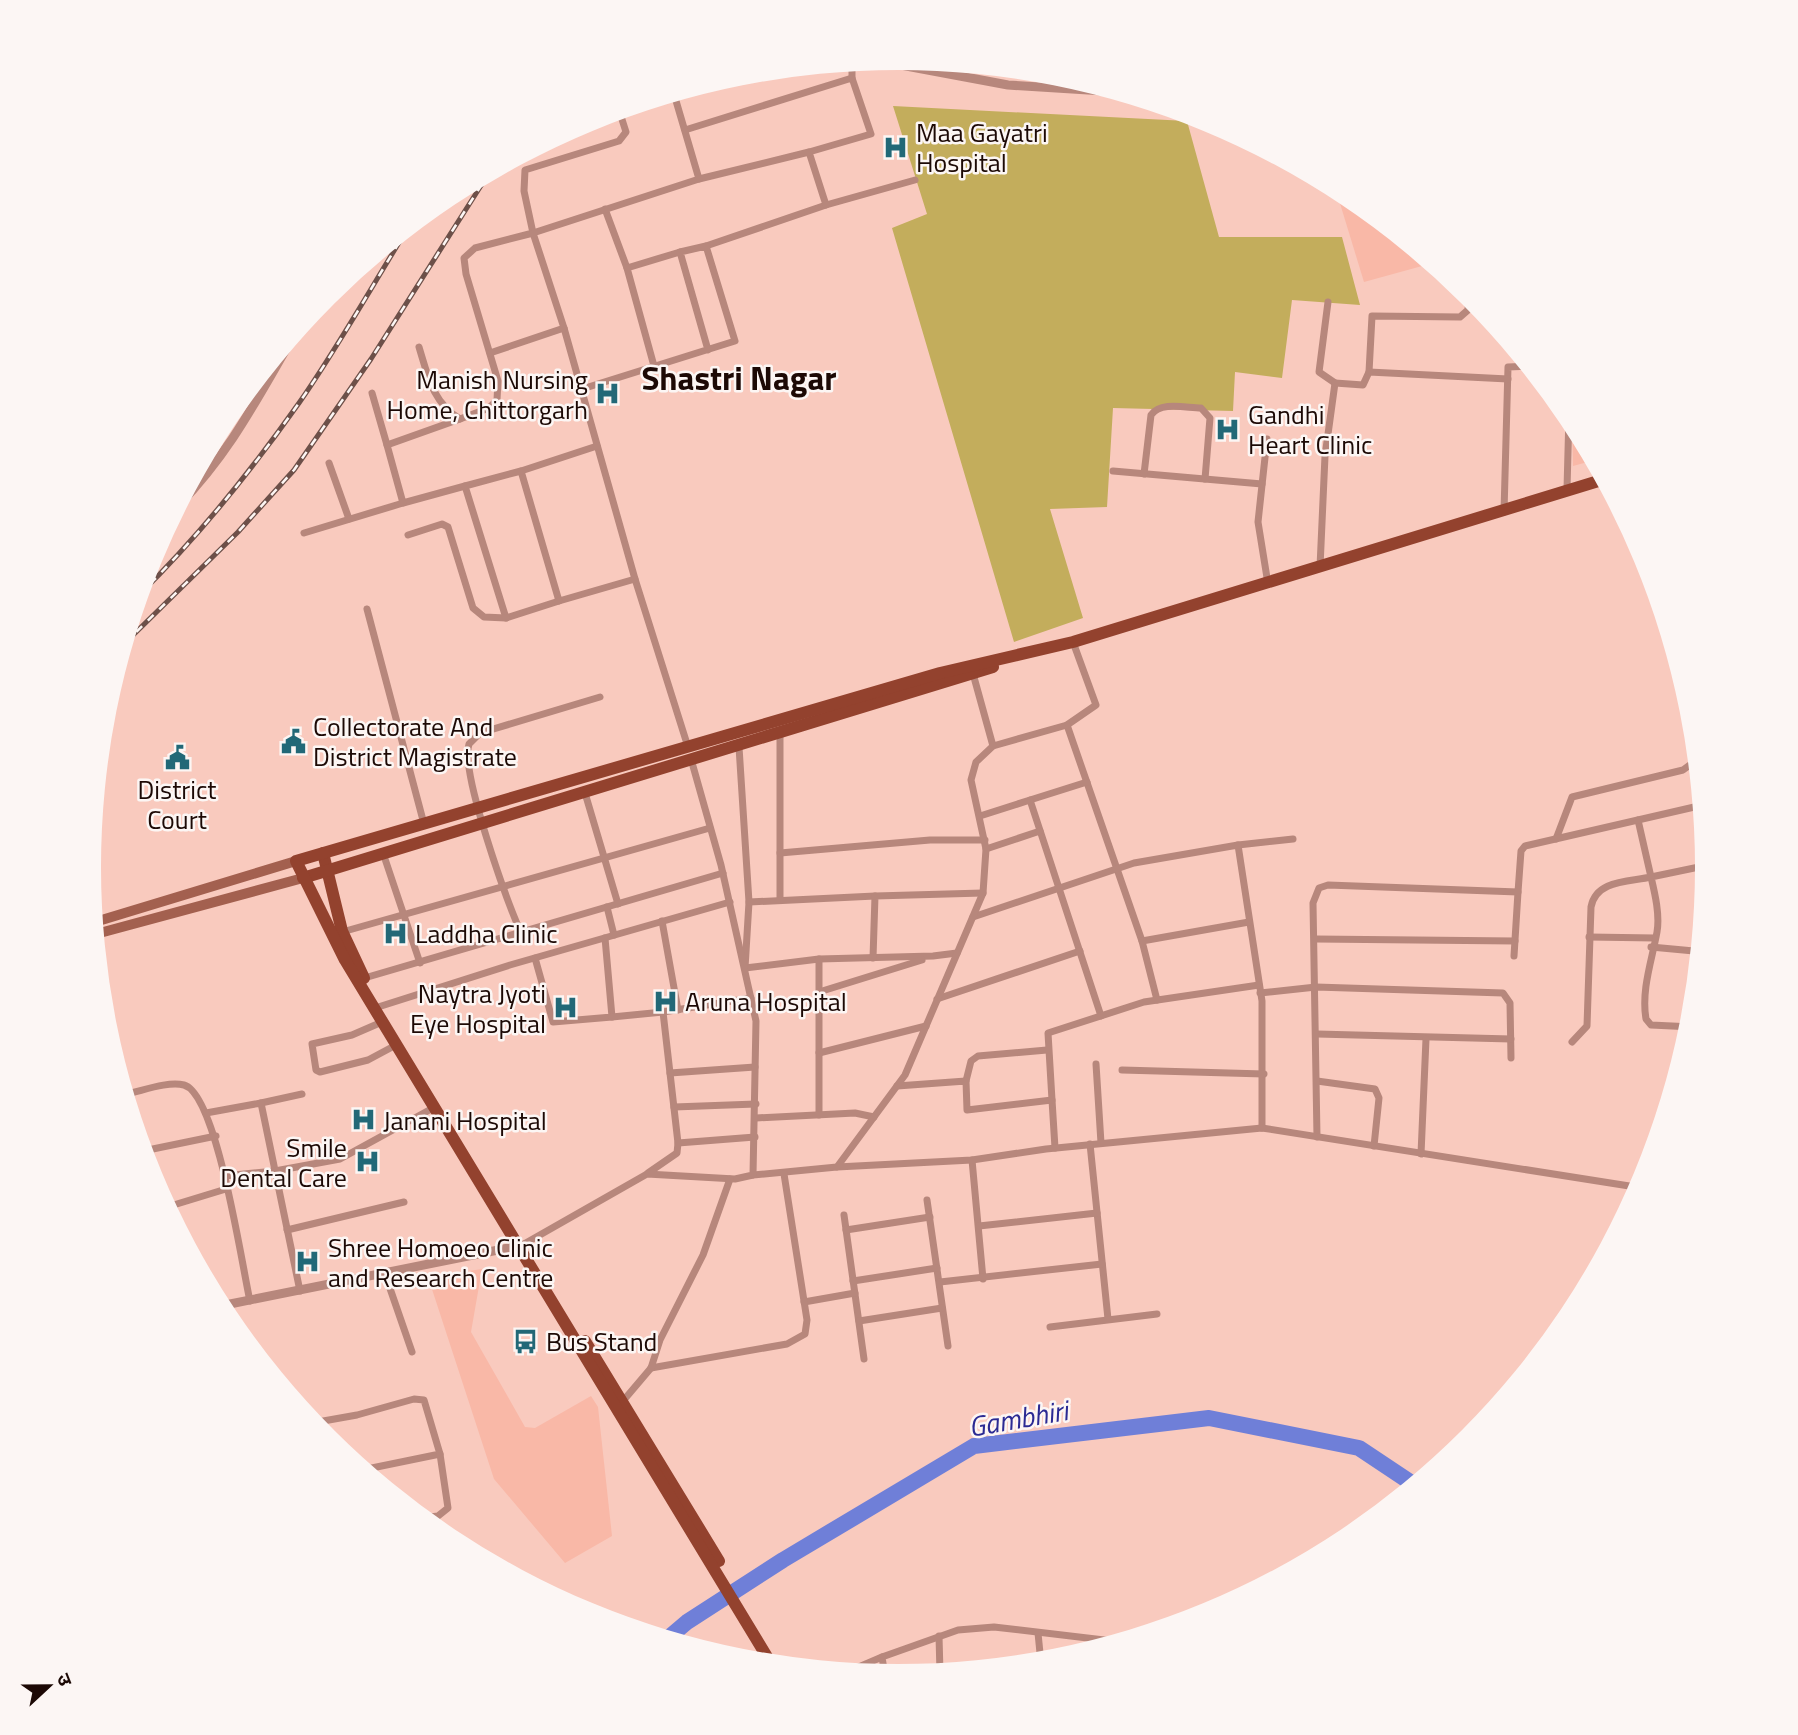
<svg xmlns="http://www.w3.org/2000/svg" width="1798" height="1735" viewBox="0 0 1798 1735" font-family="'Titillium Web','Noto Sans Devanagari',sans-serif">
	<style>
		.built { fill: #f9b8a7 }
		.green { fill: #c3ad5c }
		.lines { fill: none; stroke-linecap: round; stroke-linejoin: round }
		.river { stroke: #6f7fd8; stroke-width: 16 }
		.minor { stroke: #b7877c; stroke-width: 7 }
		.tertiary { stroke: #b7877c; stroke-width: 9 }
		.secondary { stroke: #a3604f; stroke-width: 10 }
		.primary { stroke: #93422e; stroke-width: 12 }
		.rail-casing { stroke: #6d5049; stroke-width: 5 }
		.rail { stroke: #fcf6f4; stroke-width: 2.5; stroke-dasharray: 8; stroke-linecap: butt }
		.labels { text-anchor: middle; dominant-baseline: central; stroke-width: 5; stroke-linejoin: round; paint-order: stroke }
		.poi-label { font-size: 26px; fill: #1c0905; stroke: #fcf6f4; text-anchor: start }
		.water-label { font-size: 28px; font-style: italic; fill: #2b2a93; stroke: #fcf6f4 }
		.district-label { font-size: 33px; font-weight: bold; fill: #1c0905; stroke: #fcf6f4 }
	</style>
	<rect width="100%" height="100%" fill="#f9cabe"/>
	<g class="built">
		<polygon points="923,60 1057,73 1082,81 1039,80"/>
		<polygon points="1335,187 1349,194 1433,263 1364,282"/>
		<polygon points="1572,417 1595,460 1573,466"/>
		<polygon points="482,1269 471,1332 525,1427 535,1428 591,1396 598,1407 612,1536 565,1563 494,1479 428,1277"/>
	</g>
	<polygon class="green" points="893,106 1187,121 1219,237 1342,237 1360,305 1292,300 1282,378 1235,372 1233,411 1113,408 1107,507 1050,509 1083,618 1014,642 892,228 927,214"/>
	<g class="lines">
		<polyline class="river" points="667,1639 687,1622 783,1560 974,1446 1209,1418 1359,1448 1416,1486"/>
		<g class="minor">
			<polyline points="852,78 852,62"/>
			<polyline points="685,130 852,78 871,134 809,152 826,205 706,246"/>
			<polyline points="699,179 809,152"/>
			<polyline points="826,205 915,180"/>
			<polyline points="605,209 627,268"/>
			<polyline points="1328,302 1319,372 1335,383"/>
			<polyline points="564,328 635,579 688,747"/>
			<path d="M419,347c9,30 14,56 41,72l29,-11 8,-8 1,-19 -32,-107 -2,-16 11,-10 58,-15 -9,-42 1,-21 94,-29 7,-9 -7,-22"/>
			<polyline points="490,353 564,328 533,233 699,179 674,94"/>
			<polyline points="654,366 627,268 680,252"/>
			<polyline points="1369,372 1372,316 1460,317 1468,310 1469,293"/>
			<polyline points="582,389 735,341 706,246 680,252 708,350"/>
			<polyline points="372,393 387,445"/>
			<polyline points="460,419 387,445 403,503 465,486"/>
			<polyline points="1267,439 1258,522 1268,584"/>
			<polyline points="597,446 521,471 559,601 635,579"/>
			<polyline points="329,463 349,519"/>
			<polyline points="521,471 465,486 506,618 559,601"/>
			<polyline points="1113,471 1262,484"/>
			<path d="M1144,474l7,-59c10,-14 35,-7 50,-7l9,10 -5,61"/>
			<polyline points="1567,489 1569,414"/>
			<polyline points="1504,512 1508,367 1530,366"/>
			<polyline points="304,533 403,503"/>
			<polyline points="408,535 442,524 448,527 473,608 484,617 506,618"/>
			<polyline points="1320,567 1325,456 1335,383 1363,385 1369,372 1508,379"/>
			<polyline points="367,609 424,824"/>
			<polyline points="1073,642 1096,705 1067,725 1142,941 1157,1000"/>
			<polyline points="1686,685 1684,706 1696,739"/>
			<polyline points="780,734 780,900"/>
			<polyline points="993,746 1067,725"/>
			<polyline points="739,747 749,902 745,968 819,959 933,956 957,953"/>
			<polyline points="1087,782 1030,800 1101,1016"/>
			<polyline points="585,793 618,904"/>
			<polyline points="980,816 1030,800"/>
			<polyline points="1556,839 1572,797 1683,770 1698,759"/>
			<polyline points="1238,845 1293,839"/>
			<polyline points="986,849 1040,831"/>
			<polyline points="383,853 420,963"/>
			<polyline points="780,853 930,840 985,840"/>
			<polyline points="749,902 875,896"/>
			<polyline points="607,907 614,935"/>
			<polyline points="973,917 1134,863 1238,845 1262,1001 1262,1128"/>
			<polyline points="662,921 678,1010"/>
			<polyline points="342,932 710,828"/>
			<path d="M521,933c-14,-32 -61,-161 -52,-189l11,-11 120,-36"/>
			<polyline points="1589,937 1655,938"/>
			<polyline points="1316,939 1515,941"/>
			<polyline points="1142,941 1249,922"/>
			<polyline points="1651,947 1694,951 1698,961 1697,989"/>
			<polyline points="1514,956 1518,892"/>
			<polyline points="535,958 553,1022 612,1017 605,938"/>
			<polyline points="873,958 875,896 983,893"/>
			<polyline points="819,959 819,1115"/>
			<polyline points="361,979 723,873"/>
			<polyline points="819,992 922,960"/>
			<polyline points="1260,993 1316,987 1503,993 1510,1003 1511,1058"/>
			<polyline points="937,999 1080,951"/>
			<polyline points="375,1008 510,965 730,902"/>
			<polyline points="612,1017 663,1012"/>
			<polyline points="382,1022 352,1035 312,1044 316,1070 320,1072 368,1060 396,1045"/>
			<path d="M1693,1027l-42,-2 -5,-6c-5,-29 6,-59 11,-87 3,-17 -2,-38 -6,-55l48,-10 9,-8"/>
			<polyline points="1317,1034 1511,1039"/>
			<path d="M1572,1042l15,-16 4,-119c5,-27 37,-25 60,-30l-13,-57"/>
			<polyline points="819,1053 926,1026"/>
			<polyline points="1096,1064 1101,1143"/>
			<polyline points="1122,1070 1264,1074"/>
			<polyline points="670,1073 755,1067"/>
			<polyline points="966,1081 971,1061 978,1056 1047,1050"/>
			<polyline points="1317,1081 1375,1089 1379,1098 1374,1146"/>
			<polyline points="897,1086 966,1081 967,1110 1052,1100 1055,1148"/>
			<path d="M126,1094c16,-3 41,-13 58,-9 33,9 58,181 66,216"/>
			<polyline points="1052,1100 1048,1033 1144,1002 1259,985"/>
			<polyline points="261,1103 302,1094"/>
			<polyline points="674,1107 756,1104"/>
			<polyline points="206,1113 261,1103 300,1291"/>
			<polyline points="756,1118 855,1113 874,1117"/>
			<polyline points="1317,1137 1313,903 1319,888 1328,885 1518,892 1521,851 1525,846 1703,805"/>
			<polyline points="678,1143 755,1137"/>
			<polyline points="1090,1144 1108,1319"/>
			<polyline points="143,1151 216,1136"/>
			<polyline points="1421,1154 1426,1039"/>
			<polyline points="972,1160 983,1279"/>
			<polyline points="837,1167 972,1160 1046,1149 1262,1128 1642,1188"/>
			<polyline points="648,1173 677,1153 678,1143 663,1012 751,998"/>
			<polyline points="753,1175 837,1167 905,1075 983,893 986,849 971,780 976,762 993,746 972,670"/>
			<polyline points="224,1176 275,1171 340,1159 433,1108"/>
			<polyline points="927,1200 948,1346"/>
			<polyline points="167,1207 226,1189"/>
			<polyline points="844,1215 864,1359"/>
			<polyline points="979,1226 1097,1213"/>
			<polyline points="287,1230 404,1202"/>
			<polyline points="846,1230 930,1217"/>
			<polyline points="524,1244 647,1174 735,1179 753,1175 756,1021 721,865 691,759"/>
			<polyline points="385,1274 412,1352"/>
			<polyline points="853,1281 937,1268"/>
			<polyline points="940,1282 1102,1264"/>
			<polyline points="804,1302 855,1293"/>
			<polyline points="859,1321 942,1308"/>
			<polyline points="1050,1327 1157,1314"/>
			<polyline points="267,1367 270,1367 272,1374"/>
			<polyline points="651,1368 787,1344 805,1334 807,1320 784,1174"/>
			<polyline points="623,1401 651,1368 660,1340 703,1255 730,1179"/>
			<polyline points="319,1421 320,1433"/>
			<polyline points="312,1423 357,1415 414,1399 424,1400 440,1454 362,1470"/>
			<polyline points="422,1518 438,1516 448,1508 440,1454"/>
			<polyline points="1038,1633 1041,1663"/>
			<polyline points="939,1636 940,1673"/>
			<polyline points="847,1672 882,1657"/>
			<polyline points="885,1676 882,1657 958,1630 994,1627 1121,1642"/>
		</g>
		<g class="tertiary">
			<polyline points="874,60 1008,85 1120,92"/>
			<path d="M179,505c53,-55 78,-107 116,-171"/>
			<polyline points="220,1306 523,1245"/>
		</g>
		<g class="secondary">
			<polyline points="95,922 296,861"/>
			<polyline points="96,934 303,878"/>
		</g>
		<g class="primary">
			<polyline points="323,853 342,931 364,978"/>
			<polyline points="303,878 993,667"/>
			<polyline points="585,1341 719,1561"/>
			<polyline points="772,1665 345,960 296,861 940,673 1073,642 1605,479"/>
		</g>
		<defs>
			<g id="rail">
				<path d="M139,595c59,-58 112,-124 160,-192 39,-56 73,-117 109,-175"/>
				<polyline points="125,643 238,532 294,470 371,359 489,173"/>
			</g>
		</defs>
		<use href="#rail" class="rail-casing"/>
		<use href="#rail" class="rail"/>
	</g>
	<defs>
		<symbol id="hospital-bare" viewBox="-9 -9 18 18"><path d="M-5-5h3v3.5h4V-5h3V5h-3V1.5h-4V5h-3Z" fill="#226877" stroke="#fcf6f4" stroke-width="2.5" paint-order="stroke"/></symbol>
		<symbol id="civic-bare" viewBox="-9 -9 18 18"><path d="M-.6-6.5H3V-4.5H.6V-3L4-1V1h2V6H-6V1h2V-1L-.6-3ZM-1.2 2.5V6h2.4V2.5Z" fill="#226877" stroke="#fcf6f4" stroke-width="2.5" paint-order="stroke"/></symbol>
		<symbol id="bus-bare" viewBox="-9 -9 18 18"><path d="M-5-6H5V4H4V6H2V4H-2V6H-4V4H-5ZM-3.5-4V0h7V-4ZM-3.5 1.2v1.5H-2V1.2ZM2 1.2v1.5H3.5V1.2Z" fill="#226877" stroke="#fcf6f4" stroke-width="2.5" paint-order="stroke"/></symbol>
	</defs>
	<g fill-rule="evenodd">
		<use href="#hospital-bare" x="878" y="130" width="35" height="35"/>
		<use href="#hospital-bare" x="590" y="376" width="35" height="35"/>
		<use href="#hospital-bare" x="1210" y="412" width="35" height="35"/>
		<use href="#civic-bare" x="276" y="724" width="35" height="35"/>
		<use href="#civic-bare" x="160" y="740" width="35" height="35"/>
		<use href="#hospital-bare" x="378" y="916" width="35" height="35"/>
		<use href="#hospital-bare" x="648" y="984" width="35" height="35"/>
		<use href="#hospital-bare" x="548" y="990" width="35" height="35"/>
		<use href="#hospital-bare" x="346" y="1102" width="35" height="35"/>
		<use href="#hospital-bare" x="350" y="1144" width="35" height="35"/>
		<use href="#hospital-bare" x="290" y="1244" width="35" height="35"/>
		<use href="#bus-bare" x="508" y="1324" width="35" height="35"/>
	</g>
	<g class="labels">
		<g class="poi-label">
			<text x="916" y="132">Maa Gayatri<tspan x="916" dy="30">Hospital</tspan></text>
			<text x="588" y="379" text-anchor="end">Manish Nursing<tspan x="588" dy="30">Home, Chittorgarh</tspan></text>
			<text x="1248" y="414">Gandhi<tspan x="1248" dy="30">Heart Clinic</tspan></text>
			<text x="313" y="726">Collectorate And<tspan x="313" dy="30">District Magistrate</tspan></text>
			<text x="177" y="789" text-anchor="middle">District<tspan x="177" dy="30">Court</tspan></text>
			<text x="415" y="933">Laddha Clinic</text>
			<text x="546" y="993" text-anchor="end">Naytra Jyoti<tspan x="546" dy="30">Eye Hospital</tspan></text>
			<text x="685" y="1001">Aruna Hospital</text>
			<text x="383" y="1120">Janani Hospital</text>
			<text x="347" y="1147" text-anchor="end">Smile<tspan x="347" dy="30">Dental Care</tspan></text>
			<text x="328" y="1247">Shree Homoeo Clinic<tspan x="328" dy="30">and Research Centre</tspan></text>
			<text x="546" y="1341">Bus Stand</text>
		</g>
		<g class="water-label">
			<text transform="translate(1018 1418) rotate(-10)">Gambhiri</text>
		</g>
		<g class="district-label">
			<text x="739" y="378">Shastri Nagar</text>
		</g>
	</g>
	<path d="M0 0H1798V1735H0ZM101 867a797 797 0 1 1 1594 0a797 797 0 1 1-1594 0Z" fill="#fcf6f4" fill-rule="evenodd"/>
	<g transform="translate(49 1686) rotate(68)" stroke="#fcf6f4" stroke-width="5" paint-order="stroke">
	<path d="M0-5L12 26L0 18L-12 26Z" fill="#1c0905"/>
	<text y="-10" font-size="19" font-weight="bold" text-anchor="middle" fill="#1c0905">उ</text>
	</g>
</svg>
